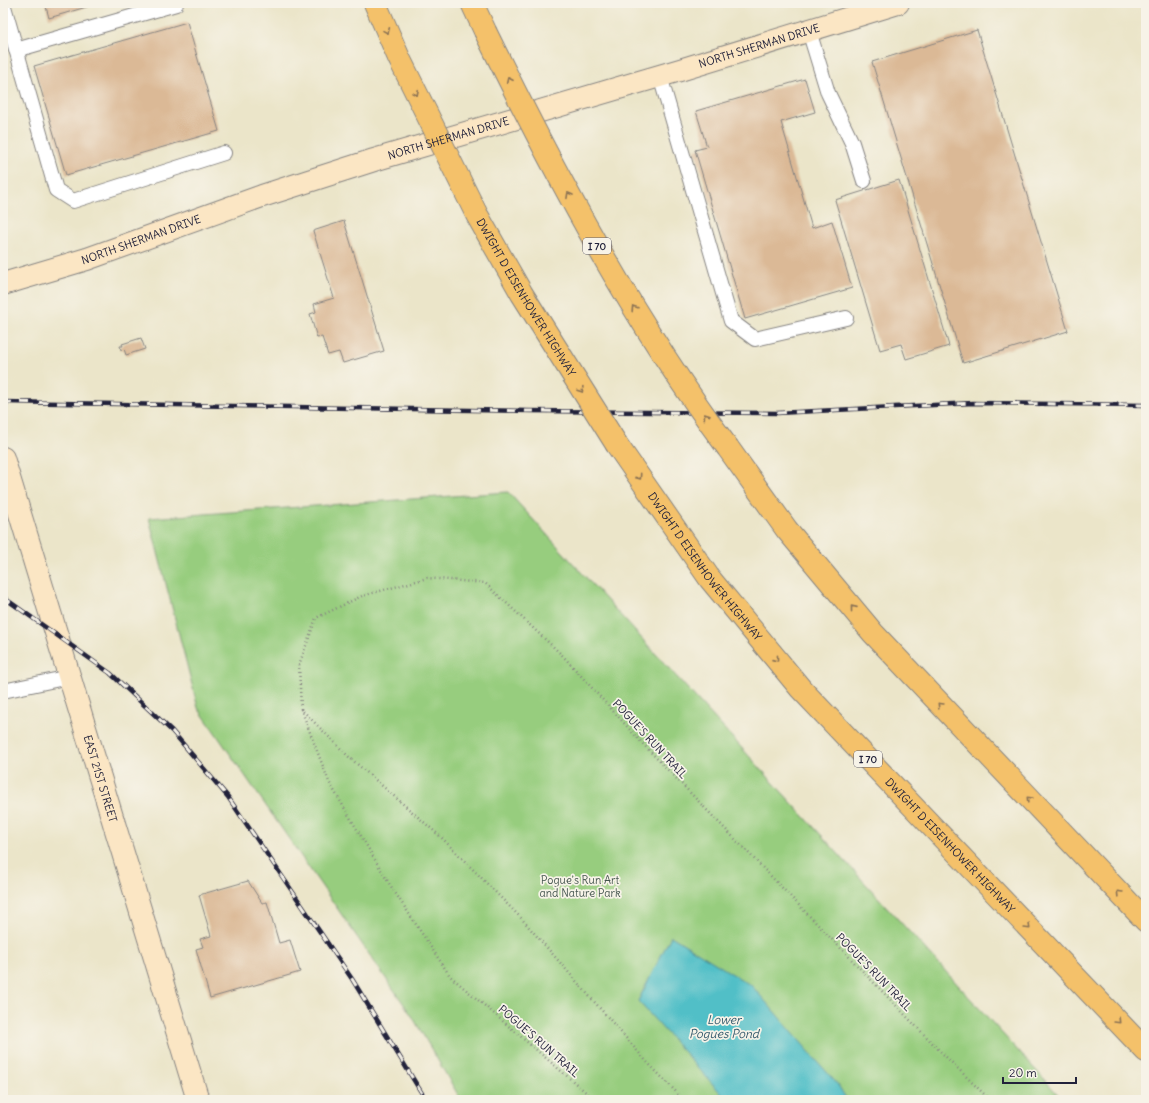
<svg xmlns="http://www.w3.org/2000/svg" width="1149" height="1103" viewBox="0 0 1149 1103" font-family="Delius,sans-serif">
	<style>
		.green { fill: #97cd7e; stroke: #5c785c }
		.water { fill: #51bfc7; stroke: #3a7081 }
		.building { fill: #dbb996 }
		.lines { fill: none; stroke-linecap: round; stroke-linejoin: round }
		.service-casing { stroke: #868482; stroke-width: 16 }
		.secondary-casing { stroke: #868482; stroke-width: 24 }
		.motorway-casing { stroke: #868482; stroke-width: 24 }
		.path { stroke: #868482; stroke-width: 2.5; stroke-dasharray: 1 3; stroke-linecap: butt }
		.service { stroke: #fff; stroke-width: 14 }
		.secondary { stroke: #fbe6c4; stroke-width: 22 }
		.motorway { stroke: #f4c16b; stroke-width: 22 }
		.rail-casing { stroke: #22223b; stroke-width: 4.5 }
		.rail { stroke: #f7f3e8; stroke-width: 3; stroke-dasharray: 9; stroke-linecap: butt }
		.motorway-bridge-casing { stroke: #868482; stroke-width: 24; stroke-linecap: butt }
		.motorway-bridge { stroke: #f4c16b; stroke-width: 22 }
		.oneway { stroke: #8b7253 }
		.labels { text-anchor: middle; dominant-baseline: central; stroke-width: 3.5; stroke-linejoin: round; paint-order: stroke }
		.shield { fill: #f7f3e8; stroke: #62616f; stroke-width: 1 }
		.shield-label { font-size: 10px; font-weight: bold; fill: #22223b }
		.street-label { font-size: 11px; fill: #22223b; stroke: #f7f3e8 }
		.park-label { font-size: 11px; fill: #45554f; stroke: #f7f3e8 }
		.water-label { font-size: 12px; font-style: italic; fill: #32596c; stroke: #f7f3e8 }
	</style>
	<rect width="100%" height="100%" fill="#f7f3e8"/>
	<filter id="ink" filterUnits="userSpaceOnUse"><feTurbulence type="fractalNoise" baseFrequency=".025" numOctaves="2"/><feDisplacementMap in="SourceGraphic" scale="8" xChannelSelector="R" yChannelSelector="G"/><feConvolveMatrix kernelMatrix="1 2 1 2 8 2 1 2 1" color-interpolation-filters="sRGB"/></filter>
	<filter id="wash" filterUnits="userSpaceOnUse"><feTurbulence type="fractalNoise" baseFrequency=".012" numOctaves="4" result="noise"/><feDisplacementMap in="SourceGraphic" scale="16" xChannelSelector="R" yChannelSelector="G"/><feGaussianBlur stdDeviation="0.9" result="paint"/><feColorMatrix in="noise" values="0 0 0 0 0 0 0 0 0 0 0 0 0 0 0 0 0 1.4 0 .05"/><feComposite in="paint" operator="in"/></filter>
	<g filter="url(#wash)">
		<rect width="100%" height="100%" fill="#ebe5c9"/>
		<polygon class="green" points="508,492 1063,1100 461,1100 412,1016 198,708 149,518"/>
		<polygon class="water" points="671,936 752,986 838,1085 847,1100 727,1100 638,1001"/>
		<g id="blocks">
			<g class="building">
				<polygon points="45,3 100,3 49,18"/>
				<polygon points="187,22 219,131 66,175 34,66"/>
				<polygon points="977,30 1068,331 963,363 872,62"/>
				<polygon points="805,79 815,112 781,122 812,228 832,221 852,288 745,319 695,150 707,147 696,111"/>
				<polygon points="899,180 949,346 906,359 901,344 880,350 835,200"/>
				<polygon points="344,221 384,351 343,363 339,352 328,355 322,337 317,338 310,314 316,312 314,304 334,298 313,231"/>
				<polygon points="141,338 145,349 126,355 124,349 121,350 120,346 123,346 122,344"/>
				<polygon points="248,881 262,903 267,902 279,943 290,940 300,972 210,998 196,949 203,947 200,939 211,936 199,895"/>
			</g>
		</g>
	</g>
	<g filter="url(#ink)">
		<use href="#blocks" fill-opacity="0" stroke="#868482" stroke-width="1"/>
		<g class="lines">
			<defs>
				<g id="service">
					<polyline points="3,3 56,190 73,201 224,153"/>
					<polyline points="809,31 828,93 852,143 864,181"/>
					<polyline points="16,50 176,4"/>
					<polyline points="660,76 731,321 755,339 846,318"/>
					<polyline points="3,691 69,677"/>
				</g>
				<g id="secondary">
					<path id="s1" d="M3,284l84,-25 175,-63 112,-36 306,-90 218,-67"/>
					<path id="s2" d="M3,458l195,642"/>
				</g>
				<g id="motorway">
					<polyline points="375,3 399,58"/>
					<polyline points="472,3 485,31"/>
					<path id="s3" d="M617,445l93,134 91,110 345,362"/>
					<polyline points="728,448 787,530 873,633 1146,921"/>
				</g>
			</defs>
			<use href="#service" class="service-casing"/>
			<use href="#secondary" class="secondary-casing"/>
			<use href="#motorway" class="motorway-casing"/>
			<g class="path">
				<polyline points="301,709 329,782 390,885 450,976 595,1100"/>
				<polyline points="684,1100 647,1062 521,918 441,837 349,757 301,709 299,665 316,618 362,596 427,578 485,583 563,656 643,744 940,1051 990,1100"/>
			</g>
			<use href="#service" class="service"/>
			<use href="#secondary" class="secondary"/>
			<use href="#motorway" class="motorway"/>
			<defs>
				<g id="rail">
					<polyline points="3,402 529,411 777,413 973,403 1146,405"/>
					<polyline points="3,597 110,673 172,731 228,797 352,979 426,1100"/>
				</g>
			</defs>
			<use href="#rail" class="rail-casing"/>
			<use href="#rail" class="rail"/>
			<defs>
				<g id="motorway-bridge">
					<path d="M485,31c71,145 147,288 243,417"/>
					<path id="s4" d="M399,58l78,157 45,79 95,151"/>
				</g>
			</defs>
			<use href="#motorway-bridge" class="motorway-bridge-casing"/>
			<use href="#motorway-bridge" class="motorway-bridge"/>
		</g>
		<defs><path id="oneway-chevron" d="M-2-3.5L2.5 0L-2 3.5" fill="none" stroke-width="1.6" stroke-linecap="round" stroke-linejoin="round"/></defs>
		<g class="oneway">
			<use href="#oneway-chevron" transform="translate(387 31) rotate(66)"/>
			<use href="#oneway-chevron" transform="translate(509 80) rotate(-115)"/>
			<use href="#oneway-chevron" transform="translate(416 93) rotate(64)"/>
			<use href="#oneway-chevron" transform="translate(569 195) rotate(-119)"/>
			<use href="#oneway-chevron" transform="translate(634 308) rotate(-123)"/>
			<use href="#oneway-chevron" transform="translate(581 390) rotate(58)"/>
			<use href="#oneway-chevron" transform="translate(706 416) rotate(-124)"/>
			<use href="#oneway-chevron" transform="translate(639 477) rotate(55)"/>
			<use href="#oneway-chevron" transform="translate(853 608) rotate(-129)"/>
			<use href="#oneway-chevron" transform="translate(776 659) rotate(51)"/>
			<use href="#oneway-chevron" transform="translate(940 705) rotate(-134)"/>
			<use href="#oneway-chevron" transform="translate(1029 799) rotate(-134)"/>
			<use href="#oneway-chevron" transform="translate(1119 893) rotate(-134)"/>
			<use href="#oneway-chevron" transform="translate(1028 927) rotate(46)"/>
			<use href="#oneway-chevron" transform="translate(1118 1021) rotate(46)"/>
		</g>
	</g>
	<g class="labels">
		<g class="shield">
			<rect x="583" y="238" width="28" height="16" rx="3"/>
			<rect x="854" y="751" width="28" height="16" rx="3"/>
		</g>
		<g class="shield-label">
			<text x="597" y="246">I 70</text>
			<text x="868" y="759">I 70</text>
		</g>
		<g class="street-label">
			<text stroke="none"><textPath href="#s1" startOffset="793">NORTH SHERMAN DRIVE</textPath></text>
			<text stroke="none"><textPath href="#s1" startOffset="469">NORTH SHERMAN DRIVE</textPath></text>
			<text stroke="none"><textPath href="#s1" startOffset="145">NORTH SHERMAN DRIVE</textPath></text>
			<text stroke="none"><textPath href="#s4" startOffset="271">DWIGHT D EISENHOWER HIGHWAY</textPath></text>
			<text stroke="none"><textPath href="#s3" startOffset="150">DWIGHT D EISENHOWER HIGHWAY</textPath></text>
			<text transform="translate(650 739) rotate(47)">POGUE'S RUN TRAIL</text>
			<text stroke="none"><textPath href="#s2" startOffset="335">EAST 21ST STREET</textPath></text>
			<text stroke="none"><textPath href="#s3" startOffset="522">DWIGHT D EISENHOWER HIGHWAY</textPath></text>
			<text transform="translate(874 972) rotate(46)">POGUE'S RUN TRAIL</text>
			<text transform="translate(539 1041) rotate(41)">POGUE'S RUN TRAIL</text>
		</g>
		<g class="park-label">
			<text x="580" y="880">Pogue's Run Art<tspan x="580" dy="13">and Nature Park</tspan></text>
		</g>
		<g class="water-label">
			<text x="724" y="1019">Lower<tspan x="724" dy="14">Pogues Pond</tspan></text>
		</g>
	</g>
	<rect width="1149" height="1103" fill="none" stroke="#f7f3e8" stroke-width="16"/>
	<path d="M1003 1077v6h73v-6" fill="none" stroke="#22223b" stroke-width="2"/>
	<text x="1009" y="1077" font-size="12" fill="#22223b" stroke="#f7f3e8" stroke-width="3" paint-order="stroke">20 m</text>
</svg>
